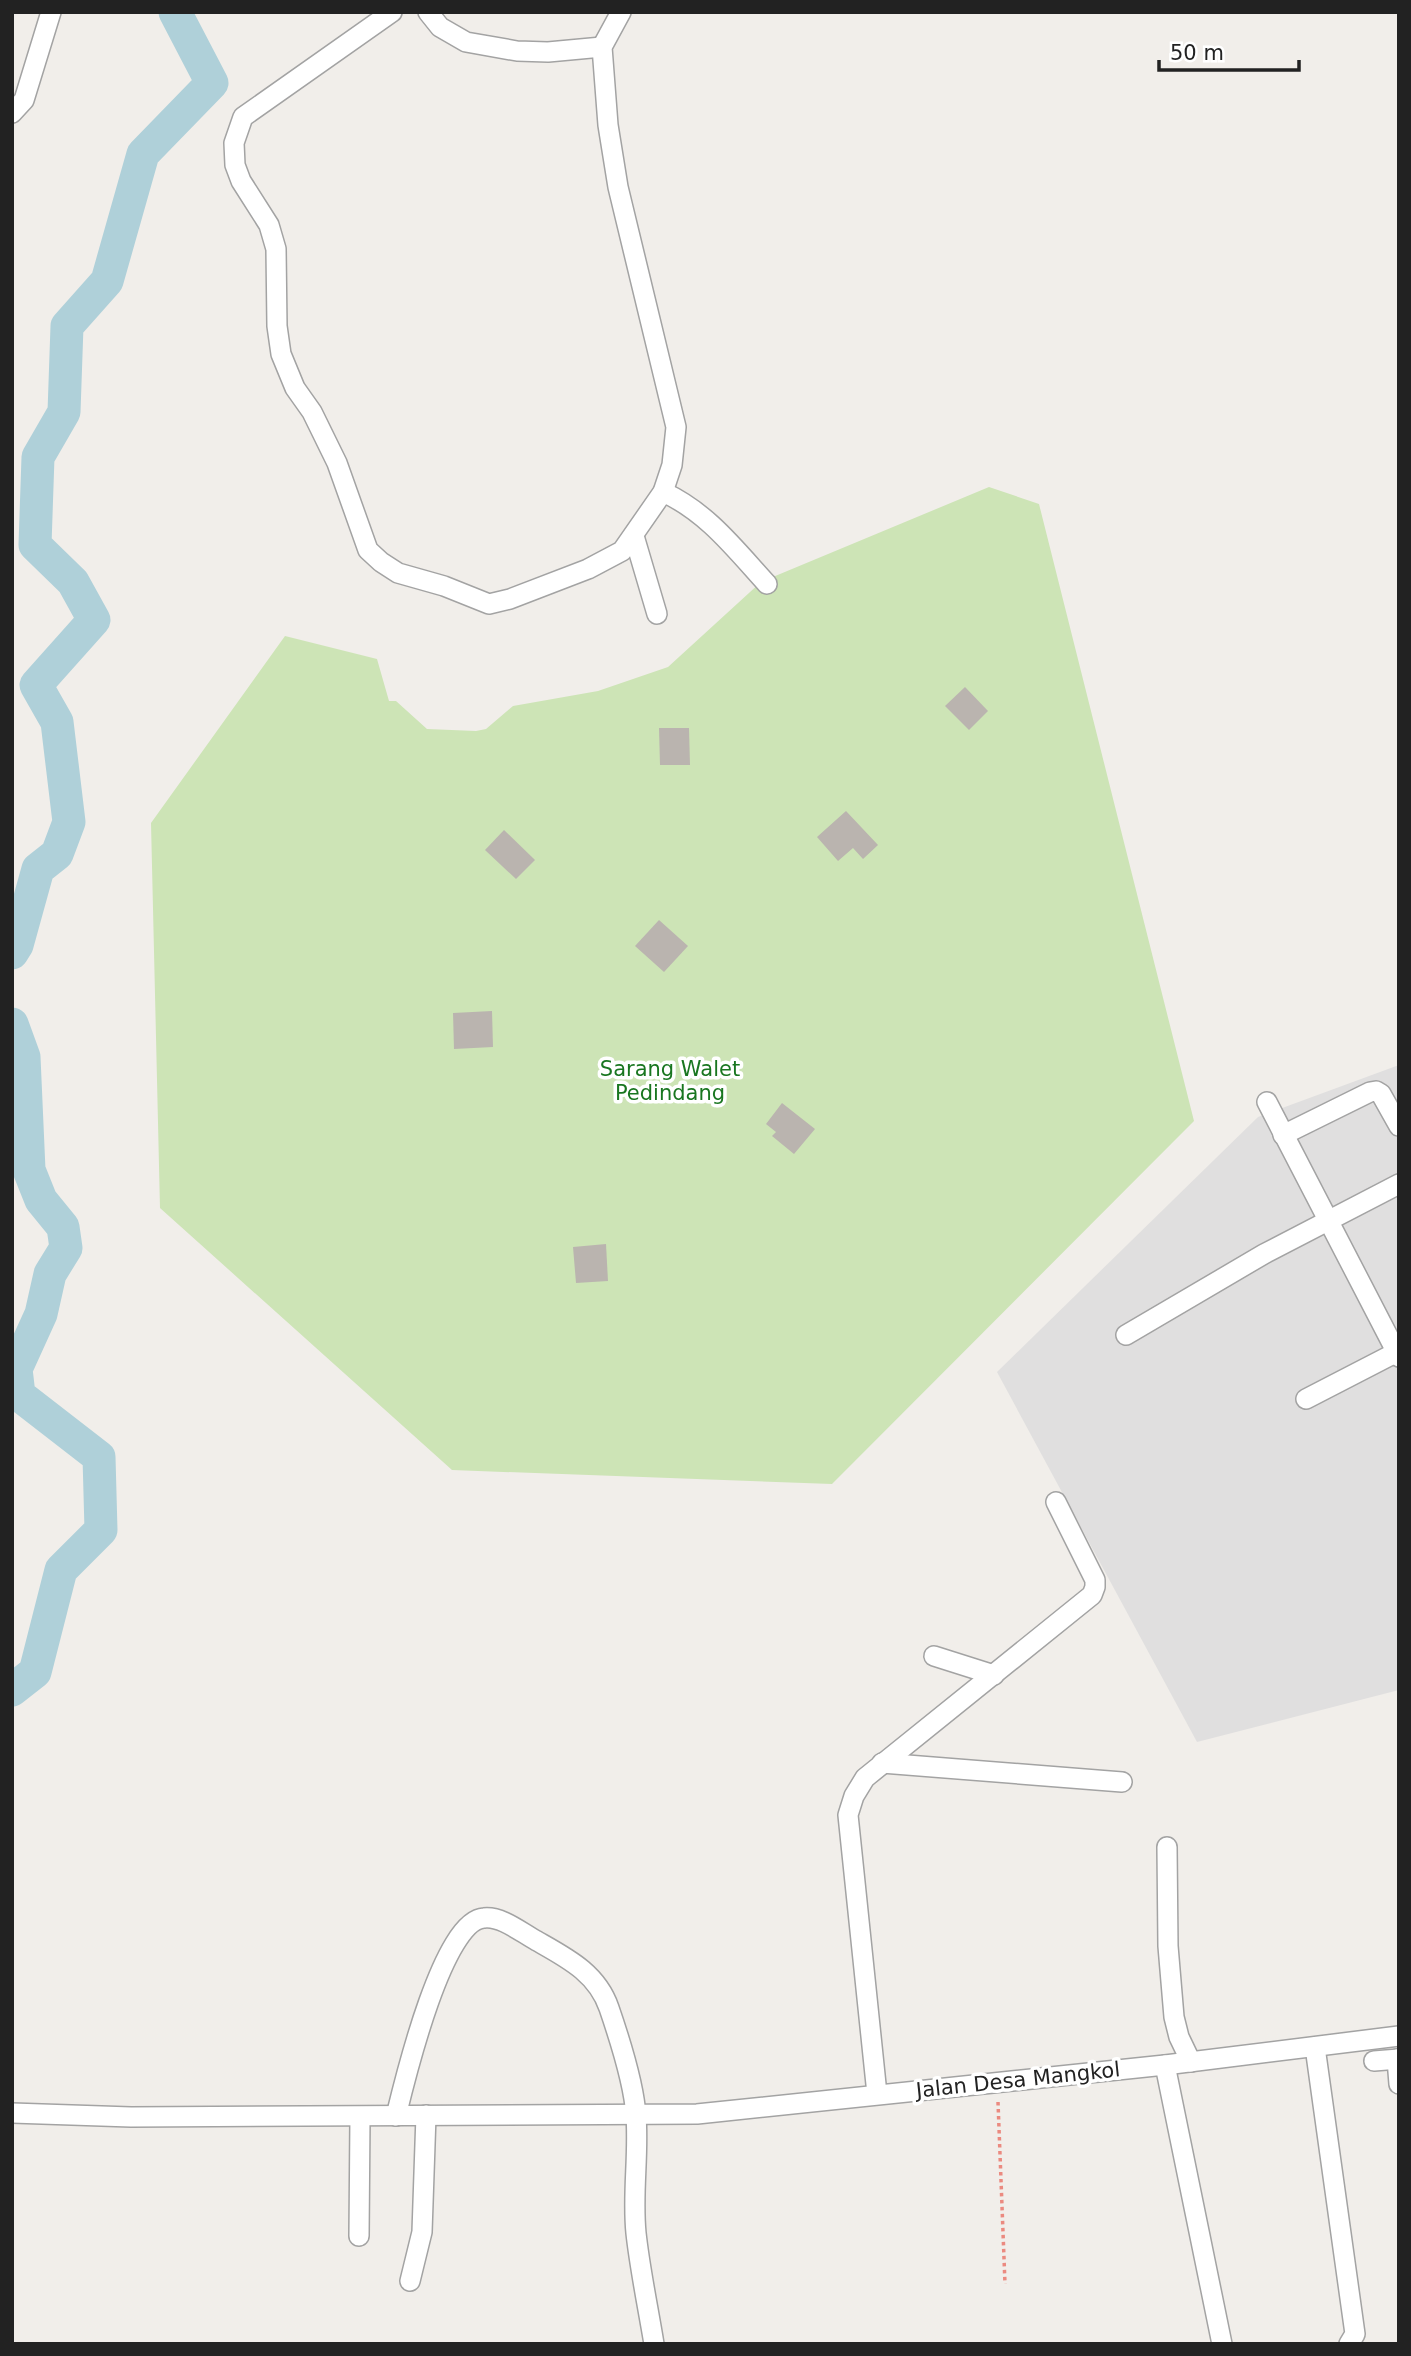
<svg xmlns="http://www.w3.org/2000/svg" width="1411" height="2356" viewBox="0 0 1411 2356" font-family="'DejaVu Sans',sans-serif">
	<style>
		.residential { fill: #e0dfdf }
		.grass { fill: #cde4b6 }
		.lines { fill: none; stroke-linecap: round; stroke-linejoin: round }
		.river { stroke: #afd0d9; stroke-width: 33 }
		.building { fill: #bab4af }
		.street-casing { stroke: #a3a3a3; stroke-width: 22 }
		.path { stroke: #eb8a80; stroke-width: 3.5; stroke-dasharray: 3.5 3.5; stroke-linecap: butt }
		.street { stroke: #fff; stroke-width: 19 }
		.labels { text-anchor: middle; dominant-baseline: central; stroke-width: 7; stroke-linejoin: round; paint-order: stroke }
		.park-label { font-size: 21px; fill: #197620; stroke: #fff }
		.street-label { font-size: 21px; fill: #222; stroke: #fff }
	</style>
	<rect width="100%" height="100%" fill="#f1eeea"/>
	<polygon class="residential" points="1399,1065 1399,1690 1197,1742 997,1372 1258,1117"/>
	<polygon class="grass" points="989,487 1039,504 1194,1121 832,1484 452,1470 160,1208 151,823 285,636 377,659 389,701 396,701 427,729 476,731 486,729 513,706 598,691 668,667 761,582"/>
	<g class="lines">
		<g class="river">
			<polyline points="12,953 17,945 38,869 57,854 69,822 57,722 36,685 94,620 73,582 35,545 38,457 64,412 67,326 107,281 143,154 212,83 175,12"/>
			<polyline points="12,1024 24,1057 29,1170 41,1200 63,1227 66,1248 50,1274 41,1314 16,1369 19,1395 99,1457 101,1530 61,1570 35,1672 12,1690"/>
		</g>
	</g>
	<g class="building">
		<polygon points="965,687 988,711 969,730 945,706"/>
		<polygon points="659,728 689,728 690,765 660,765"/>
		<polygon points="846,811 878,845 863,859 853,848 838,861 817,837"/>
		<polygon points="504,830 535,860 516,879 485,850"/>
		<polygon points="659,920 688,946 664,972 635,946"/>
		<polygon points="492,1011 493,1047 454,1049 453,1013"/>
		<polygon points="782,1103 815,1129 794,1154 772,1136 776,1132 766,1124"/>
		<polygon points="606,1244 608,1281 576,1283 573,1247"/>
	</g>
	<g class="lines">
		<defs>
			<g id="street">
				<polyline points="392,12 243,117 234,143 235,165 241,181 269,225 276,249 277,326 281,354 295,388 312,412 337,463 368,550 381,562 398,573 444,586 489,604 510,599 588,569 622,551 663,492 672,465 676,427 618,187 608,125 602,47 621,12"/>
				<polyline points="428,12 440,27 466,42 517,51 548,52 602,47"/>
				<polyline points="12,113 24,100 51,12"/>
				<path d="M663,492c44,20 72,57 104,92"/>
				<polyline points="634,536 657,614"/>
				<polyline points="1267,1102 1399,1357"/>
				<polyline points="1283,1135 1370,1092 1376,1091 1381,1094 1399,1126"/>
				<polyline points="1126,1335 1264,1254 1399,1184"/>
				<polyline points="1306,1399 1399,1351"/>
				<polyline points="934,1656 994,1675"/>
				<polyline points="882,1763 1122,1782"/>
				<polyline points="1167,1847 1168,1946 1174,2017 1179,2037 1191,2062"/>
				<polyline points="1315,2047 1355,2334 1349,2344"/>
				<polyline points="1397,2059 1399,2084"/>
				<polyline points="1374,2061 1399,2059"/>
				<polyline points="1165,2065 1222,2344"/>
				<polyline points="877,2094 848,1815 854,1796 865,1778 1092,1595 1095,1587 1095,1580 1056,1502"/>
				<polyline points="12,2113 131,2117 697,2114 1165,2065 1399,2036"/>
				<path d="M396,2116c9,-37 47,-196 88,-198 18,-2 38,15 53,23 30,17 60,32 72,67 11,32 25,75 27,108 3,39 -4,78 0,117 4,37 12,74 18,111"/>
				<polyline points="359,2236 360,2117"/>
				<polyline points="410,2281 422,2232 426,2115"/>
			</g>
		</defs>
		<use href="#street" class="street-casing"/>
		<polyline class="path" points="998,2102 1005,2284"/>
		<use href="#street" class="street"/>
	</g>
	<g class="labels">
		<g class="park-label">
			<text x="670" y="1069">Sarang Walet<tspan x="670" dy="24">Pedindang</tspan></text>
		</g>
		<g class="street-label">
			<text transform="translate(1018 2080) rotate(-6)">Jalan Desa Mangkol</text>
		</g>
	</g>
	<rect width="1411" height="2356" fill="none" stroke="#222222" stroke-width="28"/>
	<path d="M1159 60v10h140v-10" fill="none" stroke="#222222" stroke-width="3.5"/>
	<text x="1170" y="60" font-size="21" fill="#222222" stroke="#ffffff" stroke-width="5" paint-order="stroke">50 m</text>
</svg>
